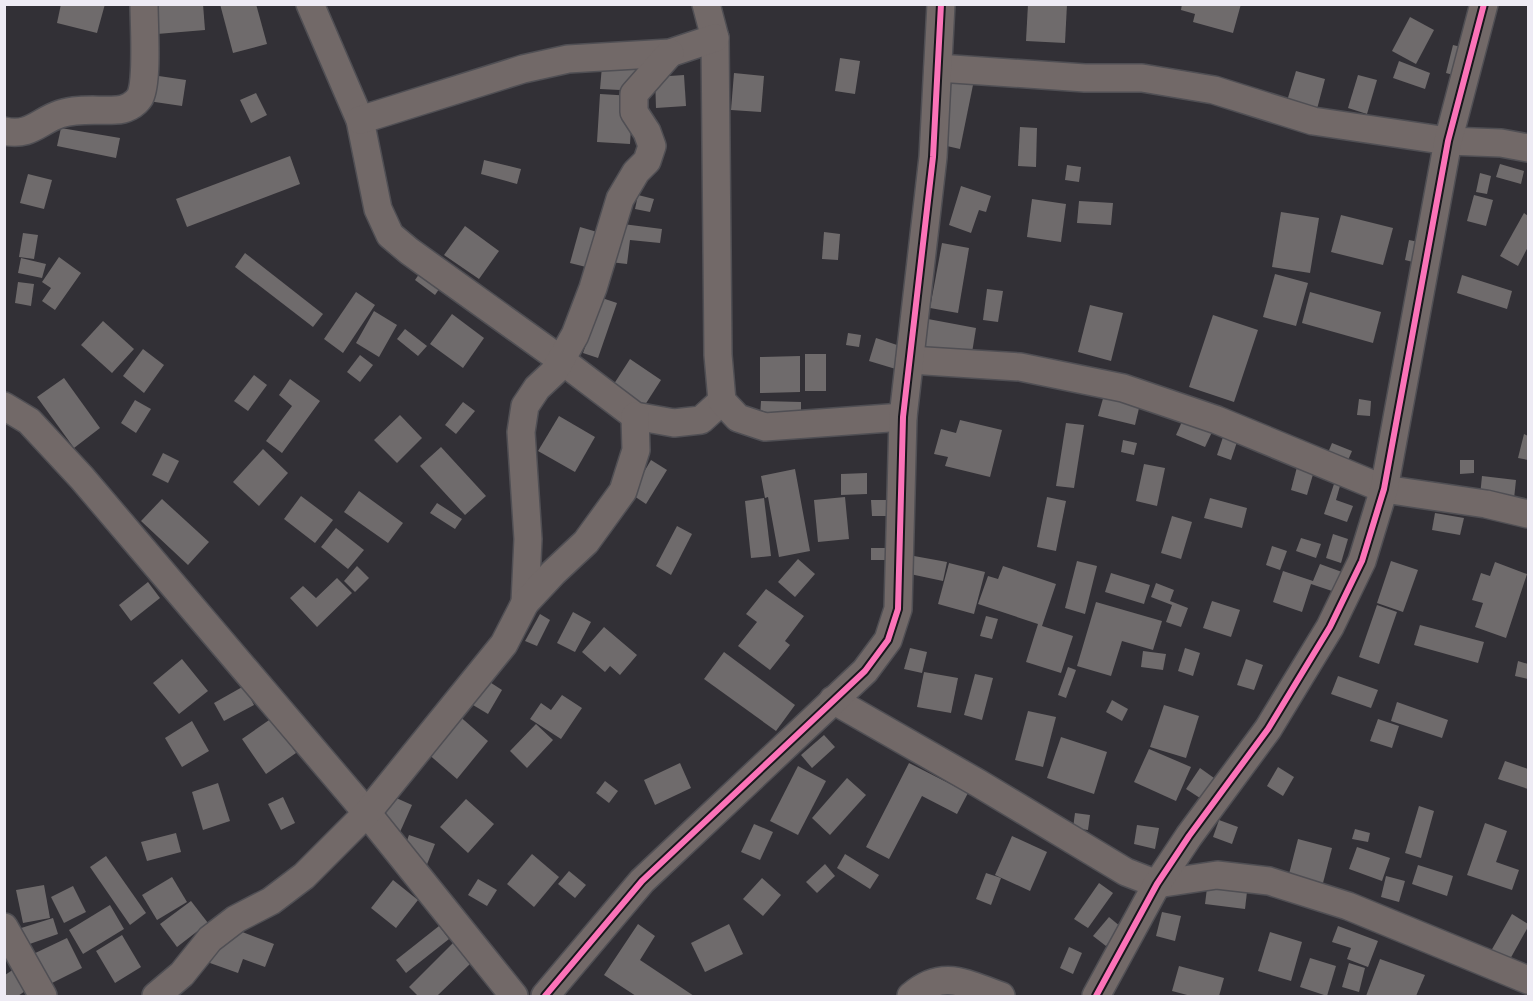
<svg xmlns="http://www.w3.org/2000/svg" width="1533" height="1001" viewBox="0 0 1533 1001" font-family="'Roboto Condensed',sans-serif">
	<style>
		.building { fill: #6f6b6c }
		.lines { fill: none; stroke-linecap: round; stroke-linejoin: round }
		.minor-casing { stroke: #504f54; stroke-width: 30 }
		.minor { stroke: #726968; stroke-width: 27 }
		.cycleway-casing { stroke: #18161c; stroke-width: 10 }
		.cycleway { stroke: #fb73b8; stroke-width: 6 }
	</style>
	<rect width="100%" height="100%" fill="#323036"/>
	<g class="building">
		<polygon points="61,4 105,4 97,33 57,23"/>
		<polygon points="154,4 203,4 205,30 157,34"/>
		<polygon points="220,4 256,4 267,44 233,53"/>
		<polygon points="1028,4 1067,4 1065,43 1026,41"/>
		<polygon points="1182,4 1241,4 1233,33 1193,22 1195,14 1181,10"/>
		<polygon points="1410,17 1434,30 1416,64 1392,51"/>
		<polygon points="1453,45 1465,48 1457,76 1446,73"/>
		<polygon points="840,58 860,61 855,94 835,91"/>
		<polygon points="1399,61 1430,73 1425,89 1393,78"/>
		<polygon points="602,66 642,68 640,91 600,89"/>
		<polygon points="1296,71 1325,79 1317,109 1287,101"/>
		<polygon points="734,73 764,76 761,112 731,110"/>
		<polygon points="152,75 186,80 182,106 148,101"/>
		<polygon points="684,75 686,106 656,108 655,77"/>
		<polygon points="1358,75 1377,80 1367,114 1348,108"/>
		<polygon points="953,76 974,80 960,149 938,144"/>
		<polygon points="256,93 267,115 251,123 240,100"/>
		<polygon points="600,94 633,96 630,144 597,142"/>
		<polygon points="1020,127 1037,128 1036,167 1018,166"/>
		<polygon points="61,128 120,138 116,158 57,146"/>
		<polygon points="290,156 300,184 187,227 176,199"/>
		<polygon points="484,160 521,169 517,184 481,174"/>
		<polygon points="1500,164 1524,171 1521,184 1496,177"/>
		<polygon points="1067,165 1081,167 1079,182 1065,180"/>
		<polygon points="1480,173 1491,176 1487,194 1476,192"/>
		<polygon points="28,174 52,180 44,209 20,203"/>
		<polygon points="961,186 991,196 986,212 979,210 971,233 949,225"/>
		<polygon points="638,195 654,199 650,212 635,209"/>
		<polygon points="1474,195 1493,200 1486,226 1467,221"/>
		<polygon points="1032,199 1066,204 1061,242 1027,237"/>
		<polygon points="1079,201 1113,203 1111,225 1077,223"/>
		<polygon points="1281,212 1319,218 1310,273 1272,267"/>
		<polygon points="1524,213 1528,216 1528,247 1518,266 1500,256"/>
		<polygon points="1341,215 1393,228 1383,265 1331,252"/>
		<polygon points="615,223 662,229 660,243 630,240 627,264 610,262"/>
		<polygon points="465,226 499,251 479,279 444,255"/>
		<polygon points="580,227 611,236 602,271 570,263"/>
		<polygon points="824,232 840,234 838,260 822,259"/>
		<polygon points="23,233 38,235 34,259 19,257"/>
		<polygon points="1409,240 1433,245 1428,266 1405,260"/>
		<polygon points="942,243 969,248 958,313 930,308"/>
		<polygon points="245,253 323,314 313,327 235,267"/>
		<polygon points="59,257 81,273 55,310 42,301 51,288 42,282"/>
		<polygon points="21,258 46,264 42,278 18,273"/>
		<polygon points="424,267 444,282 435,295 415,280"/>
		<polygon points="1275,274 1308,283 1296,326 1263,317"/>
		<polygon points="1462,275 1512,291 1507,309 1457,293"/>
		<polygon points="18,282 34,284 31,306 15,303"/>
		<polygon points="987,289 1003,291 998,322 983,320"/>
		<polygon points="356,292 375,305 343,353 324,339"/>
		<polygon points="1310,292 1381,312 1373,343 1302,323"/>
		<polygon points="602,298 617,303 598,358 583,353"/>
		<polygon points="1090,305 1123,313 1111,361 1078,352"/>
		<polygon points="374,311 397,325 379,357 356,343"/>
		<polygon points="452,314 484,338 463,368 430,344"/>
		<polygon points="1213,315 1258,330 1234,402 1189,387"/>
		<polygon points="928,319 976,328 971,359 922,350"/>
		<polygon points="103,321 134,349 112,373 81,345"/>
		<polygon points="405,329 427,346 418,356 397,339"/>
		<polygon points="848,333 861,335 859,347 846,345"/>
		<polygon points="876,338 906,348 899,370 869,361"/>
		<polygon points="143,349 164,365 144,393 123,376"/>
		<rect x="805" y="354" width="21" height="37"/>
		<polygon points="360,355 373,365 360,382 347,372"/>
		<polygon points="800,356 800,392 760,393 760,357"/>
		<polygon points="630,359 661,380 643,408 612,387"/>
		<polygon points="254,375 267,385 248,411 234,401"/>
		<polygon points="64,378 100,428 74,448 37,397"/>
		<polygon points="290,379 320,401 282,453 266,441 292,406 279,395"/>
		<polygon points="1104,395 1140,404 1135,425 1098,416"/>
		<polygon points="1359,399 1371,401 1370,416 1357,415"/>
		<polygon points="135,400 151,409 136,433 121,423"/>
		<polygon points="761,401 801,402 801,418 760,417"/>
		<polygon points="463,402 475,411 456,434 445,425"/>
		<polygon points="400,415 422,438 397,463 374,440"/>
		<polygon points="559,416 595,437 575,472 538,451"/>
		<polygon points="1184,417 1213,430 1205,447 1176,435"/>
		<polygon points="960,420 1002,430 990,477 945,466 948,457 934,454 941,429 956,433"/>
		<polygon points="1066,423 1084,425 1074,488 1056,486"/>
		<polygon points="1224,434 1238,439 1231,460 1217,455"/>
		<polygon points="1524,434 1528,436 1528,460 1518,458"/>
		<polygon points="1123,440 1137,443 1134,455 1121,452"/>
		<polygon points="1332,443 1352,451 1345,467 1325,460"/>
		<polygon points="441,447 486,496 465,515 420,466"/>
		<polygon points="263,449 288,473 259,506 233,482"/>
		<polygon points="163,453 179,461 168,483 152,475"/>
		<polygon points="651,460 667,470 646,504 631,494"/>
		<polygon points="1460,460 1474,460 1474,473 1460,474"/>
		<polygon points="1144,464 1165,468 1157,506 1136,501"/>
		<polygon points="1297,467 1314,471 1307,495 1291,490"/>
		<polygon points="795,469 810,551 779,557 768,497 765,498 761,476"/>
		<polygon points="867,473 867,494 841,495 841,474"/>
		<polygon points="1482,476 1516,480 1514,499 1480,496"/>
		<polygon points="1334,484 1340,486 1336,500 1353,506 1347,522 1324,514"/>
		<polygon points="359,491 403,523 388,543 344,512"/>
		<polygon points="301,496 333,520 315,543 284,519"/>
		<polygon points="845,497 849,539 818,542 814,500"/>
		<polygon points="1047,497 1066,501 1056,551 1037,547"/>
		<polygon points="764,498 771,556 751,558 745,501"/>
		<polygon points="1210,498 1247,508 1242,528 1204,518"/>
		<polygon points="162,499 209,542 188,565 141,521"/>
		<polygon points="871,500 891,500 891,516 872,516"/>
		<polygon points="437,503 462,519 455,529 430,513"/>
		<polygon points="1435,513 1464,518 1460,535 1432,530"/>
		<polygon points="1172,516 1192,522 1181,559 1161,553"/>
		<polygon points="677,526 692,534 671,575 656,566"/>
		<polygon points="336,528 364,550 348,569 321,547"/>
		<polygon points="1333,534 1348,539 1341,563 1326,558"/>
		<polygon points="1301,538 1321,544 1316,558 1296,551"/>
		<polygon points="1272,546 1287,551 1280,570 1266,565"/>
		<rect x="871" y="548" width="17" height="12"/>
		<polygon points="914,556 947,562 943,581 910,574"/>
		<polygon points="798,559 815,574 795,597 778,582"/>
		<polygon points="1077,561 1097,566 1085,614 1065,608"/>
		<polygon points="1391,561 1418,570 1403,612 1377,603"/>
		<polygon points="1495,562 1527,574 1506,638 1475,627 1483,603 1472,600 1481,573 1490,576"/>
		<polygon points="949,563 985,572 974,614 938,604"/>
		<polygon points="1320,564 1342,572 1335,592 1311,584 1302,612 1273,602 1283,571 1313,581"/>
		<polygon points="357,566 369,578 355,592 344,581"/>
		<polygon points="1003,566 1056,584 1042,626 1073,636 1061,673 1026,662 1038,624 978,604 988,576 998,579"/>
		<polygon points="1111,573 1150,585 1144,604 1105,592"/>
		<polygon points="337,578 352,593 317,627 290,598 303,586 316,598"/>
		<polygon points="148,582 160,598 131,621 119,605"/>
		<polygon points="1156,583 1174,590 1170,601 1188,608 1181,627 1166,622 1172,605 1151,597"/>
		<polygon points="766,589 804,616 785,641 790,645 770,670 738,646 757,622 746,614"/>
		<polygon points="1212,601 1240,610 1231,637 1203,628"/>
		<polygon points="1096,602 1162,621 1153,650 1122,641 1111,676 1077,666"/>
		<polygon points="1377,605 1397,612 1379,664 1359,657"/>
		<polygon points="573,612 591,622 575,652 557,643"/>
		<polygon points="540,614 550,620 537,646 525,641"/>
		<polygon points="986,616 998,619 992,639 980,636"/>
		<polygon points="1420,625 1484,642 1478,663 1414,645"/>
		<polygon points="604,627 637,655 620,675 610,666 605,672 582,652"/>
		<polygon points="910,648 927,652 922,673 904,669"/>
		<polygon points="1185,648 1200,653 1193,676 1178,671"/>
		<polygon points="1143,651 1166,654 1163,670 1141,667"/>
		<polygon points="724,652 795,705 776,731 704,679"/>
		<polygon points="182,659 208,691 179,714 153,683"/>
		<polygon points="1246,659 1263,665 1254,690 1237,685"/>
		<polygon points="1518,661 1528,664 1528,679 1515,676"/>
		<polygon points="1068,667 1076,670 1066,698 1058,695"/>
		<polygon points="924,672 958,678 951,713 917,707"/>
		<polygon points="975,674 993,678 982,720 964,715"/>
		<polygon points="1338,676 1378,690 1371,708 1331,694"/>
		<polygon points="482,677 502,690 488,714 468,702"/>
		<polygon points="244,686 254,705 224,721 214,703"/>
		<polygon points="562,695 582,708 561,739 530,719 541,703 551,710"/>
		<polygon points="1112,700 1128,709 1122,721 1106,712"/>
		<polygon points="1397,702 1448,720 1442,738 1391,721"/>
		<polygon points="1164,705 1199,716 1186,758 1150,747"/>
		<polygon points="1028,711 1056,717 1043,767 1015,760"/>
		<polygon points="457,714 488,741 457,779 426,752"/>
		<polygon points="272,718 296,753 266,774 242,739"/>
		<polygon points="1378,719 1399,726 1392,748 1370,741"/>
		<polygon points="192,721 209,751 182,767 165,738"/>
		<polygon points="536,724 553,740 527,768 510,751"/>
		<polygon points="824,735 835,747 812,768 801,755"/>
		<polygon points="1061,737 1107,752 1094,794 1047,778"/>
		<polygon points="1149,749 1191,767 1176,801 1134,782"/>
		<polygon points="1505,761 1528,769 1528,789 1498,779"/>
		<polygon points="680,763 691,788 655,805 644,780"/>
		<polygon points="909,763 968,793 957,814 922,796 889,859 866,847"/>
		<polygon points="798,766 826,781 798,835 770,821"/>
		<polygon points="1278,767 1294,777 1283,796 1267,786"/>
		<polygon points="1200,768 1214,778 1200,798 1186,789"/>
		<polygon points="847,778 866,795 830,835 812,818"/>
		<polygon points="605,781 618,791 609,803 596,793"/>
		<polygon points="218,783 230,821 203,830 192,792"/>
		<polygon points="385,793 412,805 400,832 373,820"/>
		<polygon points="283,797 295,823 281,830 268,804"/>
		<polygon points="466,799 494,824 468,853 440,827"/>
		<polygon points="1419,806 1434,811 1421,858 1405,853"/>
		<polygon points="1075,813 1090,815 1088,830 1073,828"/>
		<polygon points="1219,820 1238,827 1232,844 1213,837"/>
		<polygon points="1485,823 1507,831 1496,862 1519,870 1512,890 1467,875"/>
		<polygon points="754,824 773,832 760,860 741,852"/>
		<polygon points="1137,825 1159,828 1155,849 1134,844"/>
		<polygon points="1355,829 1370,833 1368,842 1352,839"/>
		<polygon points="176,833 181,852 147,861 141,842"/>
		<polygon points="409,835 435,844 426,867 401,857"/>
		<polygon points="1012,836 1047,852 1030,891 995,875"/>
		<polygon points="1298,839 1332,848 1323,883 1289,874"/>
		<polygon points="1357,847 1390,858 1382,881 1349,869"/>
		<polygon points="532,854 559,877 534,907 507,884"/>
		<polygon points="845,854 879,875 870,889 837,868"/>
		<polygon points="106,856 146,913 130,925 90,867"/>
		<polygon points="825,864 835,876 817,893 806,882"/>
		<polygon points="1418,865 1453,876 1447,896 1412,884"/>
		<polygon points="569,871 586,885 575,898 558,884"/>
		<polygon points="986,873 1001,878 991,905 976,899"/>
		<polygon points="1386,876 1405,881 1399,902 1381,897"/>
		<polygon points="172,877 187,902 157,920 142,895"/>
		<polygon points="762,878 781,895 763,916 743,899"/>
		<polygon points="478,879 497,890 487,906 468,895"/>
		<polygon points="393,880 418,900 396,928 371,908"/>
		<polygon points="1099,883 1113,893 1088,928 1074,919"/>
		<polygon points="44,885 50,918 23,923 16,890"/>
		<polygon points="73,886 86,912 64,923 51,897"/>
		<polygon points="1207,888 1247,892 1245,909 1205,904"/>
		<polygon points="191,901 208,923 177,947 160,924"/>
		<polygon points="110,905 124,929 83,954 69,930"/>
		<polygon points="1162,912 1181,916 1175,941 1156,936"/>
		<polygon points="1512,914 1528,924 1528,927 1509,961 1491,951"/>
		<polygon points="1109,917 1121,927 1106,946 1093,936"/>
		<polygon points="53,918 58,934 24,946 18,929"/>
		<polygon points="638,924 655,936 640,960 694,996 636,996 604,975"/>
		<polygon points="729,924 743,954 705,972 691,943"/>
		<polygon points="224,925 274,944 265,967 243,959 238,973 210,963"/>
		<polygon points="439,926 449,939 406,973 396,960"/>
		<polygon points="1338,926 1378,941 1368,967 1347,959 1351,948 1332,942"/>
		<polygon points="1270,932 1302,942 1291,981 1258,971"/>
		<polygon points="122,935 141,967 115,983 96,951"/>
		<polygon points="67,938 82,968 44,987 29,956"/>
		<polygon points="453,943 472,962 437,996 418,996 409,987"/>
		<polygon points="1069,947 1082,953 1073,974 1060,968"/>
		<polygon points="1310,958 1336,966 1327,996 1300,987"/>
		<polygon points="1380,959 1425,975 1416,996 1366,996"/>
		<polygon points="1349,963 1365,968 1359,992 1342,987"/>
		<polygon points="1179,966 1224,978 1219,996 1191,996 1172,991"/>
		<polygon points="14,969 28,989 18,996 5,996 5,975"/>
	</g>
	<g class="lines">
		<defs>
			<g id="minor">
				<polyline points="310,4 360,120 378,209 390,235 409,251 561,360 635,416 674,423 701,420 722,401"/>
				<polyline points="706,4 715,38 718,355 722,401 738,418 765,427 903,417"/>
				<polyline points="938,68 1085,78 1142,78 1214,90 1313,121 1448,141 1501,143 1528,148"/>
				<polyline points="360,120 523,69 568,59 670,53 715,38"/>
				<path d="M4,131c26,6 35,-10 56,-17 18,-6 38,-3 56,-4 9,0 19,-5 24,-13 8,-16 4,-72 4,-93"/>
				<polyline points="910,360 1020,367 1123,388 1217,420 1384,489 1486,504 1528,514"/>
				<polyline points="4,406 29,421 82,478 367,813 514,996"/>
				<polyline points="525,603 528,539 521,432 525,406 537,388 554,372 575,335 593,288 620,199 636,172 647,161 652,146 647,132 634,112 634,94 670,53"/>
				<polyline points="833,700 978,783 1126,872 1157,884 1217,875 1269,881 1348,906 1528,980"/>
				<polyline points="4,927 43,996"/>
				<polyline points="156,996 182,974 210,939 236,919 271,901 304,876 367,813 504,644 525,603 553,573 586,542 623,491 636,450 635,416"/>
				<polyline points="545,996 642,881 865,671 888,640 898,609 903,417 933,157 941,4"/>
				<path d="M911,996c32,-28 55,-12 90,0"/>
				<polyline points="1096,996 1157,884 1189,836 1268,729 1330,627 1362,561 1384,489 1448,141 1484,4"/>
			</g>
		</defs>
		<use href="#minor" class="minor-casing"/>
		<use href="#minor" class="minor"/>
		<defs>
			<g id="cycleway">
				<polyline points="545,996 642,881 865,671 888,640 898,609 903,417 933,157 941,4"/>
				<polyline points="1096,996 1157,884 1189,836 1268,729 1330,627 1362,561 1384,489 1448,141 1484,4"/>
			</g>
		</defs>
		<use href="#cycleway" class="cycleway-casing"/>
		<use href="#cycleway" class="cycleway"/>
	</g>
	<rect width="1533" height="1001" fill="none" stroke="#eeebf4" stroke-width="12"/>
</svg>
